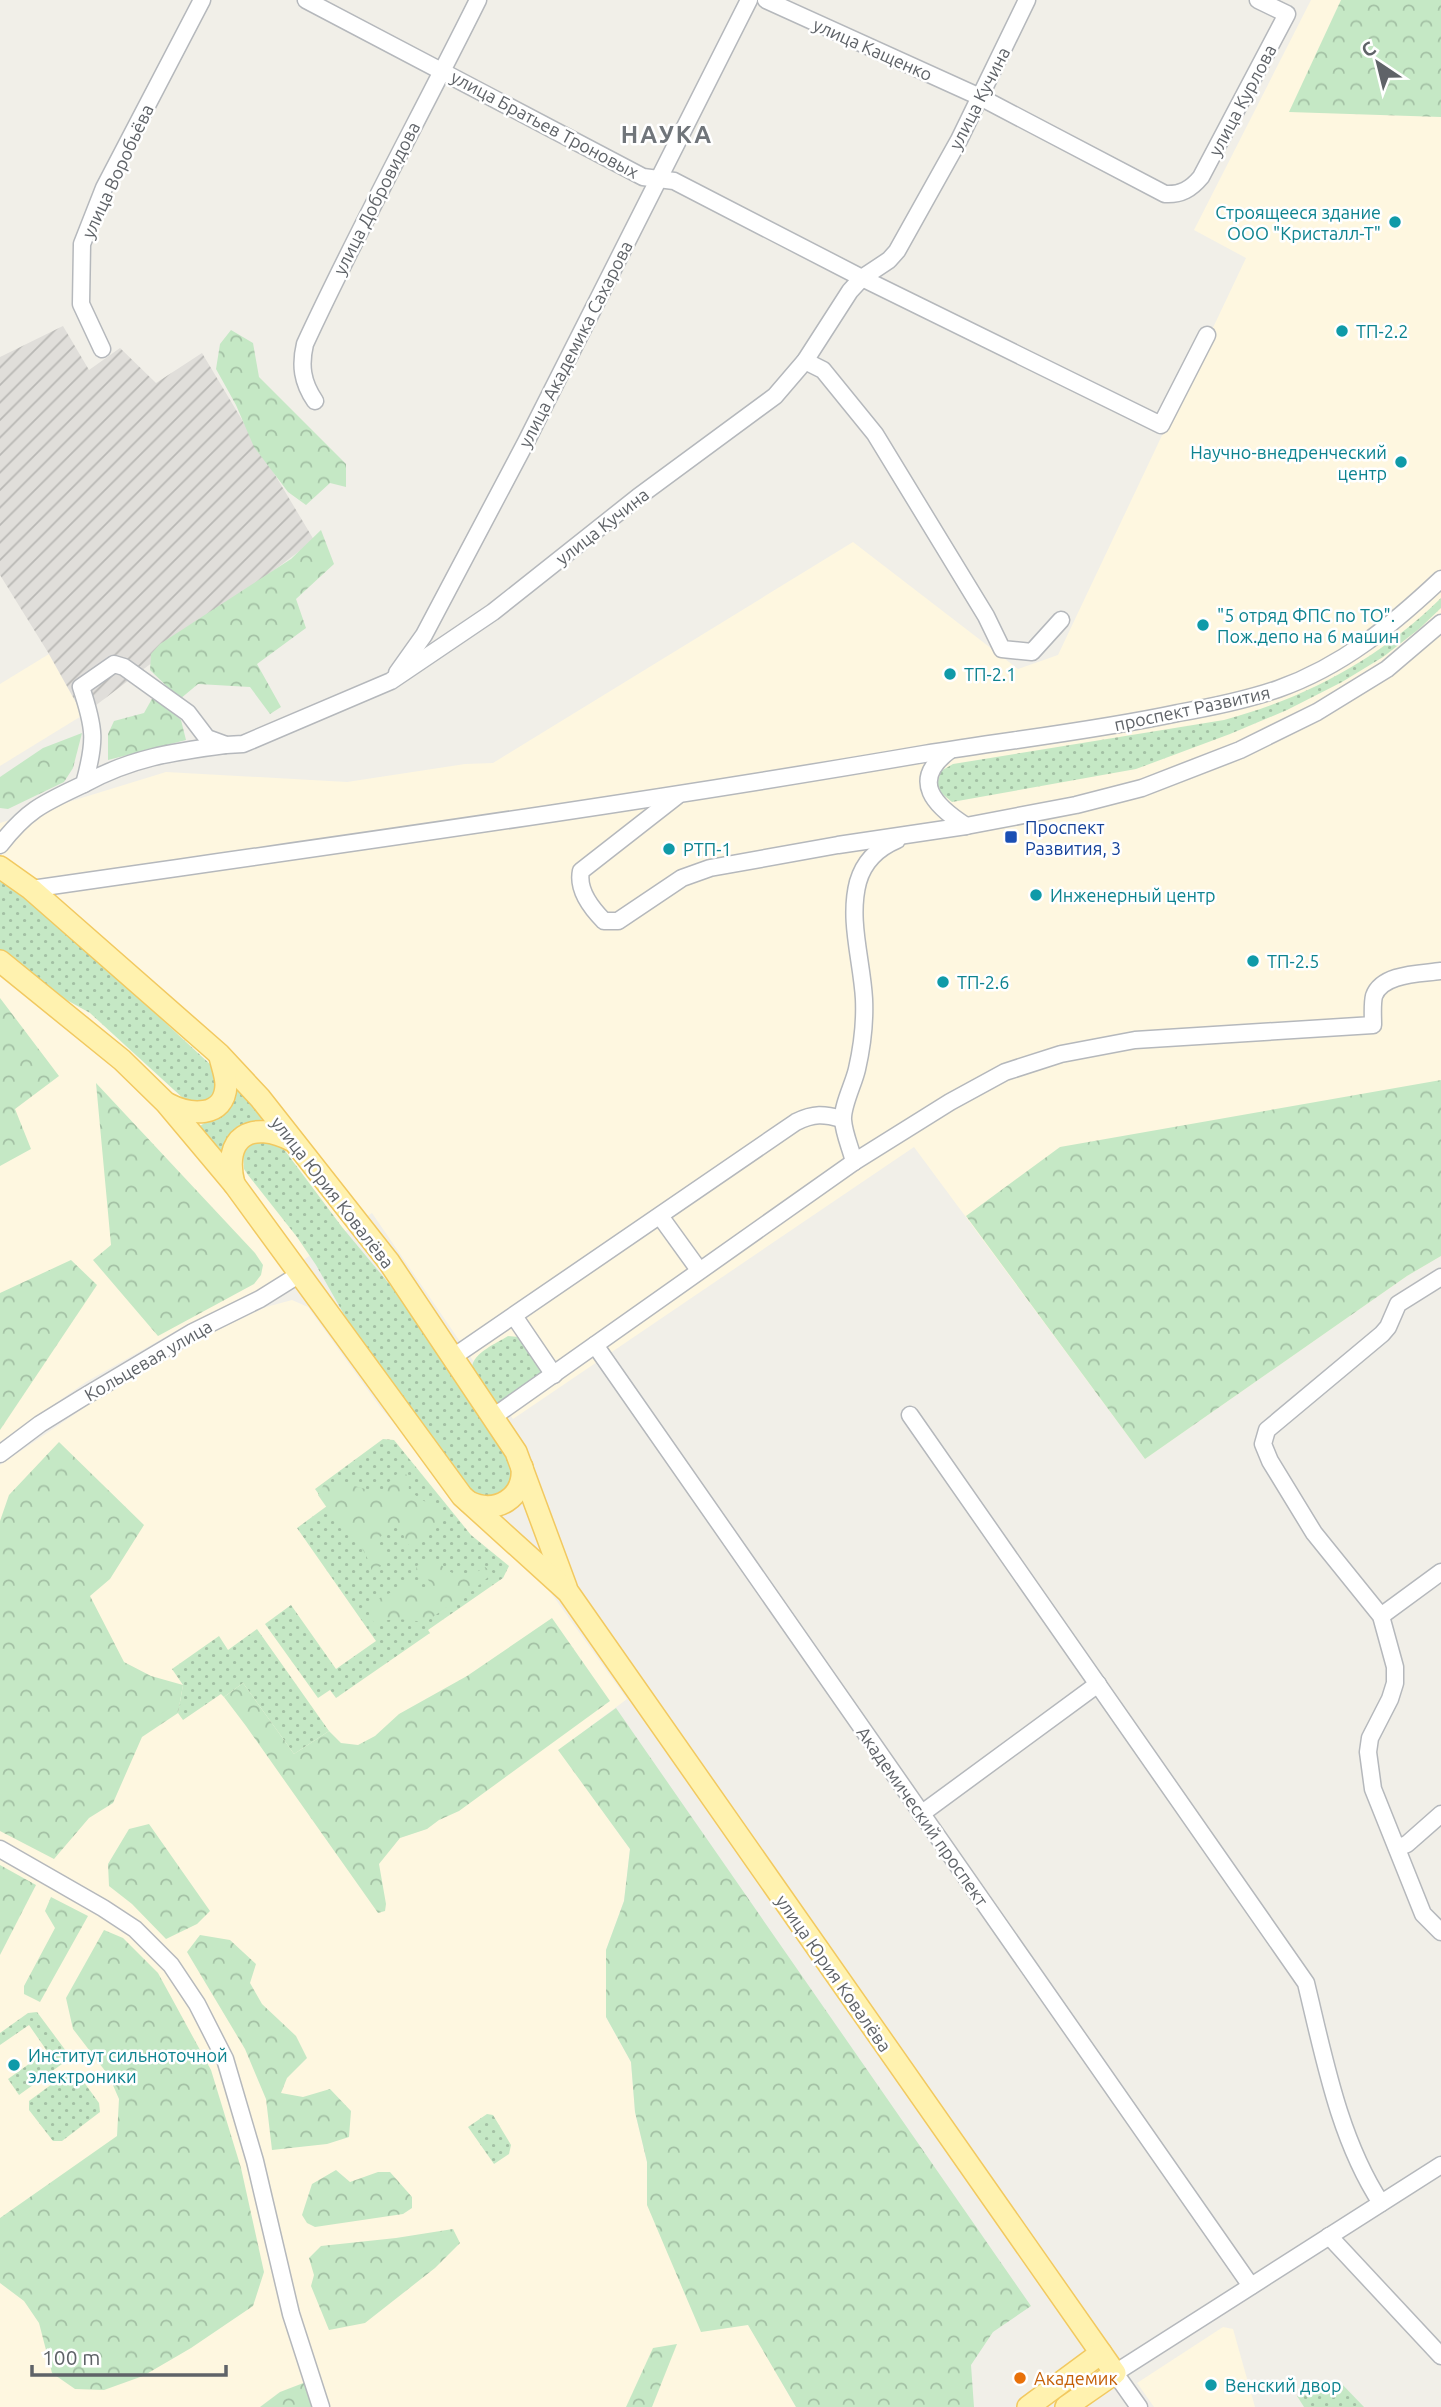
<svg xmlns="http://www.w3.org/2000/svg" width="1441" height="2407" viewBox="0 0 1441 2407" font-family="Ubuntu,sans-serif">
	<style>
		.commercial { fill: #fef7e0 }
		.industrial { fill: url(#industrial-furrows) }
		.grass { fill: url(#grass-dots) }
		.forest { fill: url(#forest-crowns) }
		.lines { fill: none; stroke-linecap: round; stroke-linejoin: round }
		.minor-casing { stroke: #b5b8bc; stroke-width: 19 }
		.major-casing { stroke: #f2c960; stroke-width: 24 }
		.minor { stroke: #fff; stroke-width: 16 }
		.major { stroke: #fff2af; stroke-width: 21 }
		.culture-dot { fill: #0f9aa8; stroke: #fff; stroke-width: 2.5 }
		.transit-dot { fill: #1a4fb4; stroke: #fff; stroke-width: 2.5 }
		.food-dot { fill: #e8710a; stroke: #fff; stroke-width: 2.5 }
		.labels { text-anchor: middle; dominant-baseline: central; stroke-width: 5; stroke-linejoin: round; paint-order: stroke }
		.street-label { font-size: 18px; fill: #5f6368; stroke: #fff }
		.culture-label { font-size: 18px; fill: #0d838f; stroke: #fff; text-anchor: start }
		.transit-label { font-size: 18px; fill: #164399; stroke: #fff; text-anchor: start }
		.food-label { font-size: 18px; fill: #c56008; stroke: #fff; text-anchor: start }
		.district-label { font-size: 24px; font-weight: bold; letter-spacing: 2px; fill: #70757a; stroke: #fff }
	</style>
	<defs>
		<pattern id="industrial-furrows" width="10" height="10" patternUnits="userSpaceOnUse" patternTransform="scale(1.75)"><rect width="10" height="10" fill="#e0deda"/><path d="M-1 1l2-2M0 10L10 0M9 11l2-2" fill="none" stroke="#b9b8b5"/></pattern>
		<pattern id="grass-dots" width="8" height="8" patternUnits="userSpaceOnUse" patternTransform="scale(1.75)"><rect width="8" height="8" fill="#c5e8c5"/><path d="M2 2h.1M6 6h.1" fill="none" stroke="#a3c0a4" stroke-width="1.8" stroke-linecap="round"/></pattern>
		<pattern id="forest-crowns" width="20" height="18" patternUnits="userSpaceOnUse" patternTransform="scale(1.75)"><rect width="20" height="18" fill="#c5e8c5"/><path d="M2 6a3 3 0 1 1 6 0M12 15a3 3 0 1 1 6 0" fill="none" stroke="#a3c0a4"/></pattern>
	</defs>
	<rect width="100%" height="100%" fill="#f1efe8"/>
	<g class="commercial">
		<polygon points="1311,0 1441,0 1441,1256 1407,1276 1145,1459 914,1147 513,1419 372,1213 258,1291 188,1324 86,1382 0,1442 0,823 166,772 347,782 465,764 493,763 853,542 1018,669 1058,655 1246,258 1194,230"/>
		<polygon points="49,654 83,715 0,766 0,684"/>
		<polygon points="292,1300 308,1307 380,1407 414,1446 546,1586 627,1699 559,1750 630,1849 624,1901 606,1950 606,2017 631,2062 635,2112 647,2162 647,2205 748,2324 796,2407 0,2407 0,1465 97,1399 197,1340 266,1307"/>
		<polygon points="1223,2327 1233,2329 1255,2407 1154,2407 1137,2383"/>
	</g>
	<polygon class="industrial" points="63,326 89,370 120,348 156,383 202,353 314,540 83,715 49,654 0,575 0,357"/>
	<g class="grass">
		<path d="M1441,598v10l-22,21 -36,28 -41,25 -55,28 -57,24 -94,35 -184,33 -11,-9 -4,-8 4,-14 12,-7 271,-44c83,-22 156,-62 217,-122z"/>
		<path d="M0,881l58,42 154,143c11,25 0,40 -27,34l-95,-87 -34,-19 -56,-44z"/>
		<path d="M237,1085l30,34c-34,4 -26,16 -46,33l-21,-26c21,-14 31,-11 37,-41z"/>
		<path d="M257,1140l21,3 5,5 59,79 49,59 51,70 70,109v15c-11,15 -24,20 -41,11l-121,-166 -34,-60 -19,-28 -49,-62 -4,-6 -1,-14 3,-6z"/>
		<path d="M508,1336l11,1 23,33 -2,9 -41,25 -5,-3 -22,-34c2,-15 24,-23 36,-31z"/>
		<polygon points="383,1439 394,1440 471,1535 509,1566 503,1578 428,1630 430,1633 336,1698 330,1690 318,1698 265,1624 291,1605 336,1669 376,1641 297,1528 327,1506 315,1489"/>
		<polygon points="257,1629 329,1731 294,1754 243,1683 224,1697 221,1694 183,1720 178,1713 183,1685 172,1669 219,1636 228,1650"/>
		<polygon points="37,2012 66,2051 67,2057 62,2064 19,2095 8,2079 47,2051 29,2025 0,2045 0,2033 28,2013"/>
		<polygon points="73,2072 78,2074 99,2103 100,2112 62,2141 53,2141 29,2110 29,2101 67,2073"/>
		<polygon points="487,2114 493,2115 511,2145 509,2154 494,2164 468,2127"/>
		<polygon points="1338,2380 1364,2407 1304,2407 1297,2396"/>
	</g>
	<g class="forest">
		<polygon points="1341,0 1441,0 1441,117 1289,112"/>
		<polygon points="231,330 253,343 259,377 346,464 346,487 330,483 306,505 288,492 254,447 236,405 216,369 220,344"/>
		<polygon points="321,530 334,564 296,599 306,628 257,664 281,707 270,714 250,687 198,684 180,699 150,670 151,654 160,644 291,559"/>
		<polygon points="153,697 181,720 186,740 108,760 108,734 114,721 144,713"/>
		<polygon points="82,733 73,768 64,782 8,809 0,808 0,777 43,748"/>
		<polygon points="0,998 59,1076 15,1109 31,1149 0,1166"/>
		<polygon points="1441,1080 1441,1256 1407,1276 1145,1459 966,1216 1060,1147"/>
		<polygon points="96,1083 255,1253 263,1265 261,1275 254,1284 158,1336 93,1260 111,1245"/>
		<polygon points="71,1260 97,1285 0,1430 0,1293"/>
		<polygon points="59,1442 144,1525 110,1579 90,1596 124,1662 151,1676 183,1685 178,1713 142,1737 113,1803 89,1818 54,1859 0,1831 0,1521 9,1495"/>
		<polygon points="398,1473 408,1475 409,1491 424,1501 437,1506 444,1520 413,1548 406,1543 401,1527 393,1526 380,1537 376,1545 386,1553 383,1565 372,1571 366,1555 352,1532 339,1525 318,1495 324,1484 344,1483 383,1494 389,1482"/>
		<path d="M431,1558c16,10 17,16 36,20l18,-11 8,6 -14,12 -55,38c-18,-5 -32,-5 -50,0l-5,-10 1,-10 42,-21 12,7 7,-5 -4,-6 -12,-3 2,-9z"/>
		<polygon points="552,1618 610,1701 459,1811 439,1820 427,1829 400,1838 379,1864 386,1904 385,1911 378,1913 246,1726 224,1697 243,1683 294,1754 329,1731 341,1743 358,1745 375,1736 399,1714 467,1676"/>
		<polygon points="616,1708 1031,2306 993,2332 971,2365 974,2407 796,2407 748,2325 701,2332 647,2205 647,2162 635,2112 631,2062 606,2017 606,1950 624,1901 630,1849 558,1750"/>
		<polygon points="149,1824 210,1911 197,1924 166,1939 132,1904 109,1886 108,1864 129,1829"/>
		<polygon points="0,1865 36,1885 0,1955"/>
		<polygon points="51,1897 88,1916 40,2002 24,1994 24,1986 55,1928 45,1911"/>
		<polygon points="104,1930 123,1938 158,1973 211,2070 241,2168 264,2272 253,2306 191,2348 143,2376 104,2390 75,2389 52,2373 39,2323 24,2301 0,2283 0,2218 117,2136 119,2099 109,2076 73,2029 66,1998"/>
		<polygon points="200,1935 230,1940 256,1964 250,1983 262,2004 296,2036 307,2058 287,2078 281,2093 303,2097 330,2089 351,2111 349,2137 327,2144 272,2150 266,2099 245,2049 187,1952"/>
		<polygon points="336,2170 350,2182 378,2172 390,2172 412,2197 412,2208 403,2214 315,2227 307,2223 302,2215 312,2184"/>
		<polygon points="453,2229 460,2243 435,2268 365,2323 329,2330 311,2286 314,2275 309,2258 321,2246 396,2238"/>
		<polygon points="677,2344 652,2407 626,2407 653,2348"/>
		<polygon points="306,2382 313,2407 260,2407 280,2392"/>
	</g>
	<g class="lines">
		<defs>
			<g id="minor">
				<polyline points="306,0 643,177 674,181 862,278 1161,425 1207,335"/>
				<path d="M766,0l214,97 185,97c16,1 26,-5 36,-17l86,-163 -29,-14"/>
				<polyline points="102,349 81,304 82,244 104,188 202,0"/>
				<polyline points="805,361 823,370 875,434 986,616 1002,649 1032,652 1061,620"/>
				<path d="M315,401c-13,-19 -15,-36 -10,-57 54,-117 116,-229 173,-344"/>
				<polyline points="397,673 424,635 526,442 749,0"/>
				<path d="M949,751c-40,30 -14,55 17,75"/>
				<path d="M84,784c47,-26 88,-32 141,-39"/>
				<path d="M677,796l-96,75c-4,19 10,37 23,50h14l64,-43 28,-10 128,-23 128,-19 110,-21 66,-17 98,-38 77,-38 70,-43 54,-46"/>
				<path d="M0,845c28,-36 44,-42 84,-61 12,-43 11,-55 -3,-97l33,-23 10,3 64,46 19,25 19,7 17,-1 148,-63 102,-69 145,-115 137,-101 30,-35 45,-70 12,-13 27,-18 8,-9 62,-111 68,-140"/>
				<path d="M31,889c298,-43 596,-84 893,-135 85,-14 170,-23 254,-41 34,-6 68,-13 100,-24 65,-23 114,-64 163,-110"/>
				<path d="M854,1162c-3,-13 -10,-28 -11,-42 -1,-14 11,-37 14,-51 5,-22 8,-48 7,-70 -2,-38 -16,-79 -6,-117 6,-21 20,-34 39,-42"/>
				<polyline points="660,1216 699,1270"/>
				<polyline points="1441,1277 1398,1304 1388,1327 1382,1334 1267,1430 1263,1444 1270,1461 1314,1533 1381,1616 1395,1667 1395,1683 1390,1699 1370,1738 1368,1752 1373,1789 1423,1914 1441,1932"/>
				<polyline points="514,1316 554,1375"/>
				<polyline points="595,1345 1251,2286"/>
				<path d="M453,1357l343,-235c18,-9 28,-8 46,-3"/>
				<path d="M910,1415l396,568c18,74 33,156 75,220"/>
				<path d="M493,1417l361,-255 96,-60 55,-30 56,-18 74,-14 238,-15c0,-9 -1,-21 1,-29 8,-23 47,-22 67,-25"/>
				<polyline points="0,1454 40,1424 82,1398 193,1332 260,1299 300,1274"/>
				<polyline points="1381,1616 1441,1572"/>
				<polyline points="921,1814 1098,1684"/>
				<polyline points="1397,1848 1407,1844 1441,1814"/>
				<polyline points="0,1849 103,1908 135,1929 171,1965 197,2004 225,2059 255,2161 291,2314 321,2407"/>
				<polyline points="1329,2236 1441,2356"/>
				<polyline points="1139,2407 1115,2373 1441,2165"/>
			</g>
			<g id="major">
				<polyline points="0,867 31,889 219,1054 260,1098 389,1262 516,1452 566,1587"/>
				<polyline points="0,961 122,1060 166,1103 234,1184 462,1496 568,1592 1115,2373 1066,2407"/>
				<path d="M168,1104c21,11 57,15 58,-19 0,-9 -4,-19 -6,-28"/>
				<path d="M234,1184c-12,-47 17,-65 59,-43"/>
				<path d="M469,1502c27,13 56,-4 53,-35"/>
				<polyline points="1028,2407 1101,2353"/>
			</g>
		</defs>
		<use href="#minor" class="minor-casing"/>
		<use href="#major" class="major-casing"/>
		<use href="#minor" class="minor"/>
		<use href="#major" class="major"/>
	</g>
	<g class="culture-dot">
		<circle cx="1395" cy="222" r="7"/>
		<circle cx="1342" cy="331" r="7"/>
		<circle cx="1401" cy="462" r="7"/>
		<circle cx="1203" cy="625" r="7"/>
		<circle cx="950" cy="674" r="7"/>
		<circle cx="669" cy="849" r="7"/>
		<circle cx="1036" cy="895" r="7"/>
		<circle cx="1253" cy="961" r="7"/>
		<circle cx="943" cy="982" r="7"/>
		<circle cx="14" cy="2065" r="7"/>
		<circle cx="1211" cy="2385" r="7"/>
	</g>
	<rect class="transit-dot" x="1004" y="830" width="14" height="14" rx="3.5"/>
	<circle class="food-dot" cx="1020" cy="2378" r="7"/>
	<g class="labels">
		<g class="street-label">
			<text transform="translate(873 49) rotate(24)">улица Кащенко</text>
			<text transform="translate(979 98) rotate(-63)">улица Кучина</text>
			<text transform="translate(1242 100) rotate(-62)">улица Курлова</text>
			<text transform="translate(545 124) rotate(28)">улица Братьев Троновых</text>
			<text transform="translate(117 171) rotate(-65)">улица Воробьёва</text>
			<text transform="translate(376 198) rotate(-63)">улица Добровидова</text>
			<text transform="translate(575 344) rotate(-63)">улица Академика Сахарова</text>
			<text transform="translate(602 526) rotate(-38)">улица Кучина</text>
			<text transform="translate(1192 708) rotate(-12)">проспект Развития</text>
			<text transform="translate(333 1192) rotate(52)">улица Юрия Ковалёва</text>
			<text transform="translate(148 1360) rotate(-30)">Кольцевая улица</text>
			<text transform="translate(923 1816) rotate(55)">Академический проспект</text>
			<text transform="translate(834 1973) rotate(55)">улица Юрия Ковалёва</text>
		</g>
		<g class="culture-label">
			<text x="1381" y="212" text-anchor="end">Строящееся здание<tspan x="1381" dy="21">ООО "Кристалл-Т"</tspan></text>
			<text x="1356" y="331">ТП-2.2</text>
			<text x="1387" y="452" text-anchor="end">Научно-внедренческий<tspan x="1387" dy="21">центр</tspan></text>
			<text x="1217" y="615">"5 отряд ФПС по ТО".<tspan x="1217" dy="21">Пож.депо на 6 машин</tspan></text>
			<text x="964" y="674">ТП-2.1</text>
			<text x="683" y="849">РТП-1</text>
			<text x="1050" y="895">Инженерный центр</text>
			<text x="1267" y="961">ТП-2.5</text>
			<text x="957" y="982">ТП-2.6</text>
			<text x="28" y="2055">Институт сильноточной<tspan x="28" dy="21">электроники</tspan></text>
			<text x="1225" y="2385">Венский двор</text>
		</g>
		<g class="transit-label">
			<text x="1025" y="827">Проспект<tspan x="1025" dy="21">Развития, 3</tspan></text>
		</g>
		<g class="food-label">
			<text x="1034" y="2378">Академик</text>
		</g>
		<g class="district-label">
			<text x="667" y="134">НАУКА</text>
		</g>
	</g>
	<g transform="translate(1378 63) rotate(325)" stroke="#ffffff" stroke-width="5" paint-order="stroke">
	<path d="M0-5L12 26L0 18L-12 26Z" fill="#5f6368"/>
	<text y="-10" font-size="19" font-weight="bold" text-anchor="middle" fill="#5f6368">С</text>
	</g>
	<path d="M32 2365v10h194v-10" fill="none" stroke="#5f6368" stroke-width="3.5"/>
	<text x="42" y="2365" font-size="21" fill="#5f6368" stroke="#ffffff" stroke-width="5" paint-order="stroke">100 m</text>
</svg>
